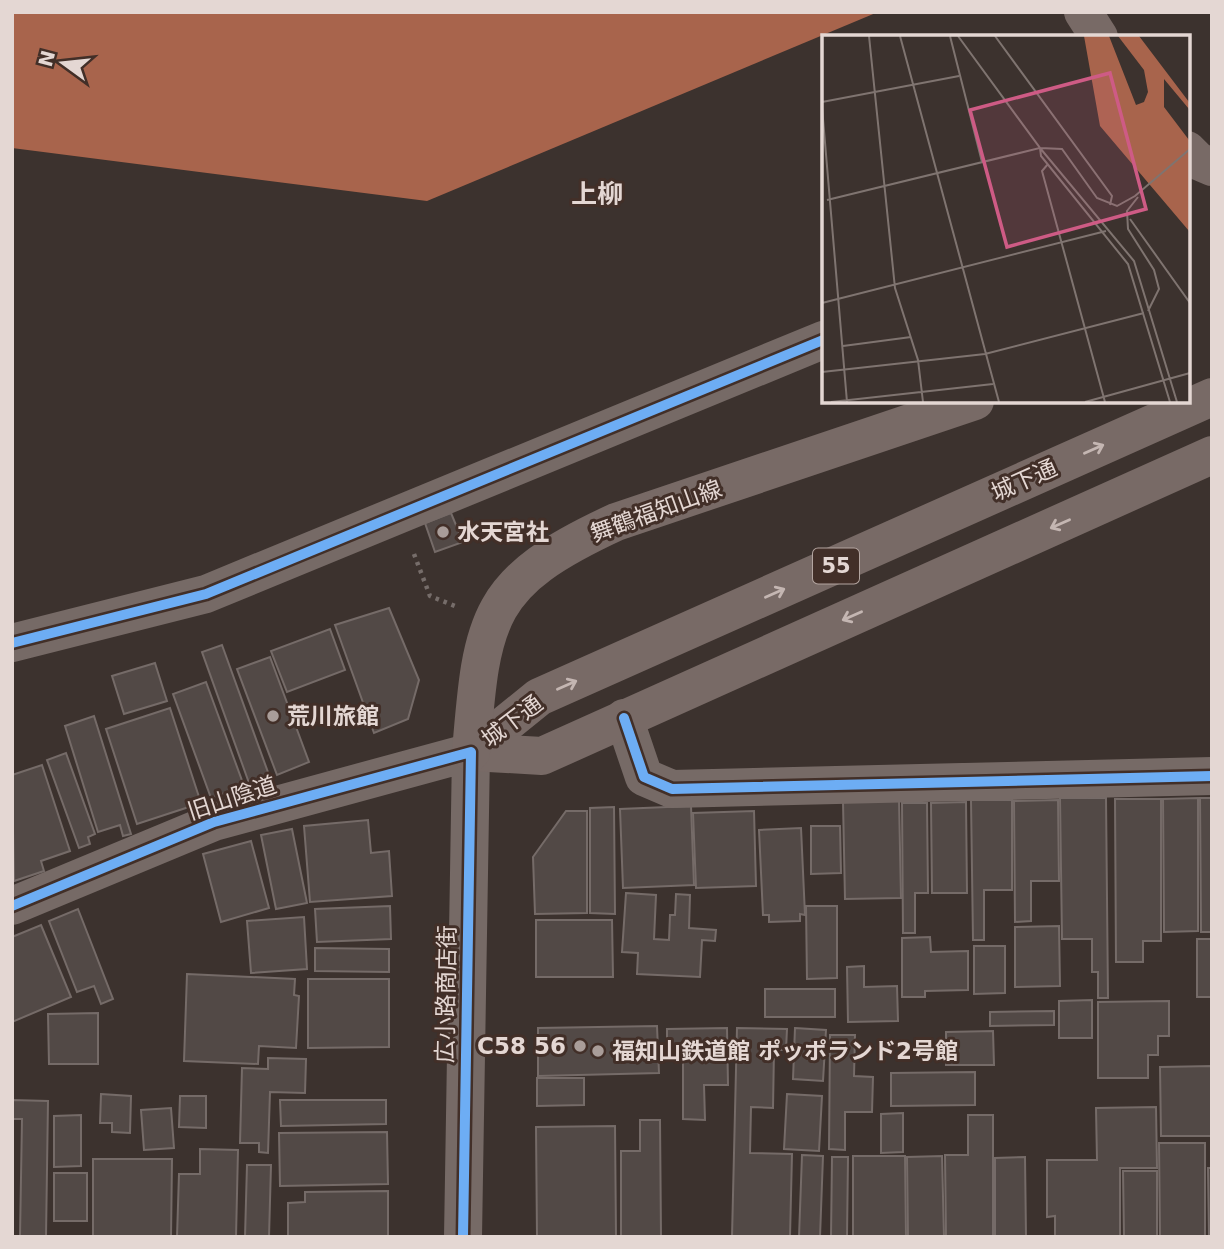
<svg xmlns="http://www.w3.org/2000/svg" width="1224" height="1249" viewBox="0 0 1224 1249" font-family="'DejaVu Sans','Noto Sans JP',sans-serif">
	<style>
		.water { fill: #a8644c }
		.building { fill: #524946; stroke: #756b68; stroke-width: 2 }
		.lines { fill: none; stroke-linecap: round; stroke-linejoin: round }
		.path { stroke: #766d6a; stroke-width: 4.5; stroke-dasharray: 3.5 5; stroke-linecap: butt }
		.minor { stroke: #766a66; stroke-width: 38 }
		.major { stroke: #786a66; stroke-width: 38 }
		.cycleway-casing { stroke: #422f28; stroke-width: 15 }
		.cycleway { stroke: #6dadf4; stroke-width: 10 }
		.oneway { stroke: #c4b6b2 }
		.poi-dot { fill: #a99d99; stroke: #422f28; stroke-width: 2.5 }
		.labels { text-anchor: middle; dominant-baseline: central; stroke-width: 6; stroke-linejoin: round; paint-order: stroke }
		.shield { fill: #422f28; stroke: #b3a5a0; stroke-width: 2 }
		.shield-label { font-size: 21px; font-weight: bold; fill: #e4d7d3 }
		.street-label { font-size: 23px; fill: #e4d7d3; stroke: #422f28 }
		.poi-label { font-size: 23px; font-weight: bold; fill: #e4d7d3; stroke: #422f28; text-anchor: start }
		.quarter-label { font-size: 26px; font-weight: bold; fill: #e4d7d3; stroke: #422f28 }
		.inset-road { fill: none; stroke: #7f7470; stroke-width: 2 }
		.view { fill: #ce5b85; fill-opacity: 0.15; stroke: #ce5b85; stroke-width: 3.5 }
		.inset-edge { fill: none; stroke: #e4d7d3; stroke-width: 3.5 }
	</style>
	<rect width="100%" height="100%" fill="#3c322e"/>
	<polygon class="water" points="12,12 878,12 427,201 12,148"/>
	<g class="building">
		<polygon points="451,513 463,542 435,552 425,523"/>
		<polygon points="389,608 419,680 408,719 374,733 335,625"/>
		<polygon points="330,629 345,670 287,692 271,651"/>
		<polygon points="222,645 269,775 249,783 202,652"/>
		<polygon points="270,657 309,762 277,775 237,669"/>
		<polygon points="155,663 167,701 124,714 112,676"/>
		<polygon points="206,682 244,786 211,798 173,694"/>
		<polygon points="170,708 201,803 137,824 106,729"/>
		<polygon points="94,716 131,834 123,836 120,825 98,832 65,726"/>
		<polygon points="66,753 95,834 88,837 90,844 79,848 47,760"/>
		<polygon points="42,765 70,851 41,861 44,871 14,881 12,775"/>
		<polygon points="1060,798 1106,798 1108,998 1098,998 1098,972 1092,972 1092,939 1062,939"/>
		<polygon points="1198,798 1198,931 1164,932 1163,799"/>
		<polygon points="1200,798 1212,798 1212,932 1201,932"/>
		<polygon points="1115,799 1161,799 1161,941 1143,941 1143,962 1116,962"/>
		<polygon points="899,800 901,898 845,899 843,802"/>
		<polygon points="971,800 1012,800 1012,890 984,890 984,940 973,940"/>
		<polygon points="1058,800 1059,881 1031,881 1031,921 1015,922 1014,801"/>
		<polygon points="966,802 967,893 932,893 931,803"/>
		<polygon points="902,803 927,803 928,893 915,893 915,933 903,933"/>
		<polygon points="691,806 694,885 623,888 620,809"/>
		<polygon points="614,807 615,914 590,913 590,808"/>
		<polygon points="566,811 587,811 587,913 535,914 533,857"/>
		<polygon points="754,811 756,886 696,888 693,813"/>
		<polygon points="368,820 371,853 389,851 392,896 310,902 304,826"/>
		<polygon points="811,826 840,826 841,873 811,874"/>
		<polygon points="801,828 805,915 800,914 800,921 769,922 769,915 763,915 759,830"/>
		<polygon points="292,829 307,903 276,909 261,835"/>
		<polygon points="251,841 269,908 221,922 203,854"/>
		<polygon points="626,893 656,895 654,939 669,940 670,915 675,915 676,894 690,895 689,928 716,930 715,941 702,940 700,977 637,974 638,953 622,952"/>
		<polygon points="390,906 391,939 317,942 315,909"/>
		<polygon points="806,906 837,906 837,978 807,979"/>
		<polygon points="78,909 113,999 101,1004 94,986 77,992 49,921"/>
		<polygon points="304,917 307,969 251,973 247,921"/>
		<polygon points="536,920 612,920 613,977 536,977"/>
		<polygon points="41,925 71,997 12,1022 12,937"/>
		<polygon points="1059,926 1060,986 1015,987 1015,927"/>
		<polygon points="930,937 931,952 968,951 968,990 925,991 925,997 902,997 902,938"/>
		<rect x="1197" y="939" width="15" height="58"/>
		<polygon points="974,946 1005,946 1005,993 974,994"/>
		<polygon points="315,948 389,949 389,972 315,971"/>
		<polygon points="864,966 864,987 897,986 898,1021 848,1022 847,967"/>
		<polygon points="187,974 295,979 294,995 299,996 296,1048 259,1046 258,1064 184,1061"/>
		<polygon points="308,979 389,979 389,1047 308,1048"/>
		<rect x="765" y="989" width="70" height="28"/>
		<polygon points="1092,1000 1092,1038 1059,1038 1059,1001"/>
		<polygon points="1169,1001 1169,1036 1158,1036 1158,1055 1148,1055 1148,1078 1098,1078 1098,1002"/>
		<polygon points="1054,1011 1054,1025 990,1026 990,1012"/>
		<polygon points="98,1013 98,1064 49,1064 48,1014"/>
		<polygon points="657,1026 659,1073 538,1076 538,1028"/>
		<polygon points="727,1028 728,1085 704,1085 705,1120 683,1119 683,1059 667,1059 667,1029"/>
		<polygon points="737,1028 787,1029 786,1050 774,1050 773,1108 751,1107 750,1153 792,1154 790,1237 732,1237"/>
		<polygon points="795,1028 826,1030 823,1081 793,1079"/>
		<polygon points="993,1031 994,1065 946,1065 946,1032"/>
		<polygon points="830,1035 855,1035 854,1076 873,1077 872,1112 845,1112 845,1150 829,1149"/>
		<polygon points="268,1058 306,1059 305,1093 270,1092 268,1153 259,1152 259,1143 240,1143 242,1068 268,1069"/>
		<polygon points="1212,1066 1212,1136 1161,1136 1160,1067"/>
		<polygon points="975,1072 975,1105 891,1106 891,1073"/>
		<polygon points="537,1078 584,1078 584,1105 537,1106"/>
		<polygon points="101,1094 131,1096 130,1133 112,1132 112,1123 100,1123"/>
		<polygon points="787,1094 822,1096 819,1151 784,1149"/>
		<polygon points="180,1096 206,1096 206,1128 179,1127"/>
		<polygon points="12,1100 48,1101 46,1237 20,1237 22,1119 12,1119"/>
		<polygon points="280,1100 386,1100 386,1124 281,1126"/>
		<polygon points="1156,1107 1157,1168 1120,1168 1120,1237 1055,1237 1055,1216 1047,1217 1047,1160 1097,1160 1096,1108"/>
		<polygon points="171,1108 174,1148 144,1150 141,1110"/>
		<polygon points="903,1113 903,1152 881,1153 881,1114"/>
		<polygon points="81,1115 81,1166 54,1167 54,1116"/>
		<polygon points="968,1115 993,1115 993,1237 946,1237 945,1155 968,1155"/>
		<polygon points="640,1120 660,1120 661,1237 621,1237 621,1151 640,1151"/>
		<polygon points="615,1126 616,1237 537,1237 536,1127"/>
		<polygon points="387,1132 388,1184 280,1186 279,1133"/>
		<polygon points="1159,1143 1205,1143 1205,1237 1160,1237"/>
		<polygon points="200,1149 238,1150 236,1237 177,1237 179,1174 200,1174"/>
		<polygon points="802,1155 823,1156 820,1237 799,1237"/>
		<polygon points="853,1156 905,1156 906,1237 853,1237"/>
		<polygon points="942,1156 944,1237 908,1237 907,1157"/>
		<polygon points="832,1157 848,1157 847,1237 831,1237"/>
		<polygon points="1025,1157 1026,1237 995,1237 995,1158"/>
		<polygon points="93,1159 172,1159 171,1237 93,1237"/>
		<polygon points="247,1165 271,1165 269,1237 245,1237"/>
		<polygon points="1208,1168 1212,1168 1212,1237 1209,1237"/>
		<polygon points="1123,1171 1157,1171 1157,1237 1124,1237"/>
		<rect x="54" y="1173" width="33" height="48"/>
		<polygon points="388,1191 388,1237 288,1237 288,1203 305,1202 305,1192"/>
	</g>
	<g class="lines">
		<polyline class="path" points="414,554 430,596 455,606"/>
		<g class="minor">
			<polyline points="12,643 206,594 823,340"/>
			<polyline points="624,718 644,777 672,789 1212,776"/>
			<polyline points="12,906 214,822 471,752 463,1237"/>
		</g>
		<g class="major">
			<polyline points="1083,12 1099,37"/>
			<polyline points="1187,150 1198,161 1212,167"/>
			<polyline points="471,752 539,697 1212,397"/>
			<polyline points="471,752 542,756 1212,455"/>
			<path d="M471,752c11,-136 15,-170 145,-230l359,-121"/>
		</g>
		<defs>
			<g id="cycleway">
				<polyline points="12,643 206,594 823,340"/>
				<polyline points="624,718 644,777 672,789 1212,776"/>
				<polyline points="12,906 214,822 471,752 463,1237"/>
			</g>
		</defs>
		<use href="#cycleway" class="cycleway-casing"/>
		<use href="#cycleway" class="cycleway"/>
	</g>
	<defs><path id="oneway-shaft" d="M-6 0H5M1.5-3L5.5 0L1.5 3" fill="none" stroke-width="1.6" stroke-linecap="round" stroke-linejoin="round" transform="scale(1.75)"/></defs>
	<g class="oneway">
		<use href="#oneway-shaft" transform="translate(1094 449) rotate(-24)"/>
		<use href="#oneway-shaft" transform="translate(1060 524) rotate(156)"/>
		<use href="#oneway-shaft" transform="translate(775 593) rotate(-24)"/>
		<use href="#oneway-shaft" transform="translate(852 616) rotate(156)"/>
		<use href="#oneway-shaft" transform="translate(567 685) rotate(-24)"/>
	</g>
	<g class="poi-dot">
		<circle cx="443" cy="532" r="7"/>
		<circle cx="273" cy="716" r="7"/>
		<circle cx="580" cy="1046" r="7"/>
		<circle cx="598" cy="1051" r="7"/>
	</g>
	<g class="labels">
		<rect class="shield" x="813" y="548.5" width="46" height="35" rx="5"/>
		<g class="shield-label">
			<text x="836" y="566">55</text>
		</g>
		<g class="street-label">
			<text transform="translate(1024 480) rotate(-24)">城下通</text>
			<text transform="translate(656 511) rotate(-20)">舞鶴福知山線</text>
			<text transform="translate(512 721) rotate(-37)">城下通</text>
			<text transform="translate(232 798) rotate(-18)">旧山陰道</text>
			<text transform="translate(446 994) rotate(-89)">広小路商店街</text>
		</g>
		<g class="poi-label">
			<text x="457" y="532">水天宮社</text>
			<text x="287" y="716">荒川旅館</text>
			<text x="566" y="1046" text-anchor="end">C58 56</text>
			<text x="612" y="1051">福知山鉄道館 ポッポランド2号館</text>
		</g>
		<g class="quarter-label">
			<text x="597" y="194">上柳</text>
		</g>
	</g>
	<g transform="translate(822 35)">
		<rect width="368" height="368" fill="#3c322e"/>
		<path d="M262,1h25l27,69 8,-3 4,-10 -4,-22 -26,-34h21l50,66v7l-25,-30v28l25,33v91l-89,-105z" fill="#a8644c"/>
		<path class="inset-road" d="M47,1l26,252 23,72 5,42M78,1l99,366M128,1l32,126M173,1l117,160 -2,9M0,67l137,-26M0,72l25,295M218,113l94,113 43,141M218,113l1,8 87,108 42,138M218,113l22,1 35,49 20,8 18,-10 55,-47M226,129l-6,7 63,231M316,162l-11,14 1,18 26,41 5,19 -11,22M5,165l213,-52 -82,-112M308,184l60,84M0,268l284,-72M21,311l68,-9M0,337l163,-18 159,-41M9,367l162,-18M263,367l105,-29"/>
		<path class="view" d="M288,38l36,136 -139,38 -37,-137z"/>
		<rect width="368" height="368" class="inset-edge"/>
	</g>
	<rect width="1224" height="1249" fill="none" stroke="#e4d7d3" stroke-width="28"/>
	<g transform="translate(63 63) rotate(285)" stroke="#422f28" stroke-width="5" paint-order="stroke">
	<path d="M0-5L12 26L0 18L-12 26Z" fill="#e4d7d3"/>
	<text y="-10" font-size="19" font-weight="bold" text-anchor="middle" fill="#e4d7d3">N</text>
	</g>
</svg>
